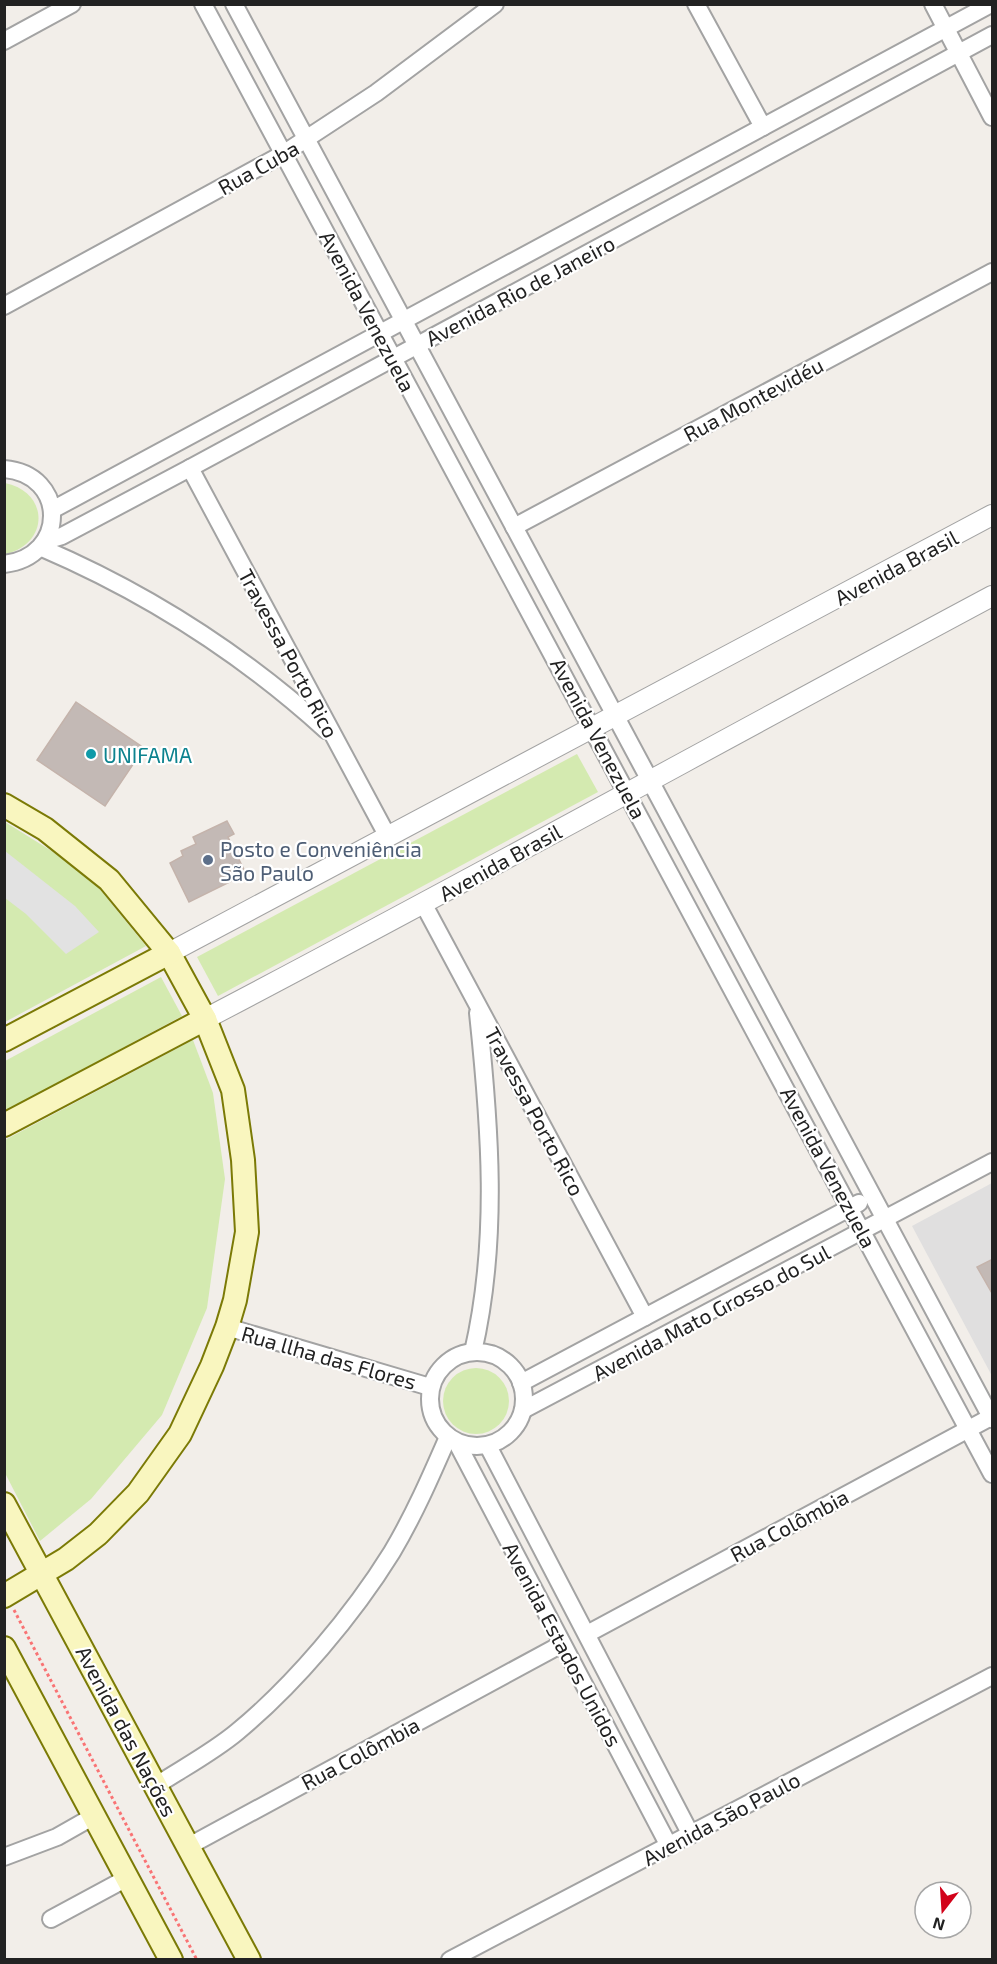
<svg xmlns="http://www.w3.org/2000/svg" width="997" height="1964" viewBox="0 0 997 1964" font-family="'Exo 2',sans-serif">
	<style>
		.residential { fill: #e0dfdf }
		.grass { fill: #d4eab0 }
		.parking { fill: #e2e2e2 }
		.building { fill: #c3b9b5; stroke: #c4b3ab; stroke-width: 1.5 }
		.lines { fill: none; stroke-linecap: round; stroke-linejoin: round }
		.minor-casing { stroke: #a3a3a3; stroke-width: 20 }
		.tertiary-casing { stroke: #a3a3a3; stroke-width: 22 }
		.secondary-casing { stroke: #7b7a06; stroke-width: 26 }
		.path { stroke: #f97374; stroke-width: 3; stroke-dasharray: 3 3; stroke-linecap: butt }
		.minor { stroke: #fff; stroke-width: 16 }
		.tertiary { stroke: #fff; stroke-width: 20 }
		.secondary { stroke: #f9f6bf; stroke-width: 22 }
		.culture-dot { fill: #0f9aa8; stroke: #fff; stroke-width: 2 }
		.service-dot { fill: #5c6f8a; stroke: #fff; stroke-width: 2 }
		.labels { text-anchor: middle; dominant-baseline: central; stroke-width: 4.5; stroke-linejoin: round; paint-order: stroke }
		.street-label { font-size: 21px; fill: #222; stroke: #fff }
		.culture-label { font-size: 21px; fill: #0d838f; stroke: #fff; text-anchor: start }
		.service-label { font-size: 21px; fill: #4e5e75; stroke: #fff; text-anchor: start }
	</style>
	<rect width="100%" height="100%" fill="#f2eee9"/>
	<polygon class="residential" points="992,1183 992,1376 912,1226"/>
	<g class="grass">
		<path d="M5,483c44,9 45,60 1,71z"/>
		<polygon points="577,754 598,792 218,996 197,957"/>
		<polygon points="5,822 50,850 94,882 146,946 5,1022"/>
		<polygon points="161,977 182,1016 5,1111 5,1061"/>
		<polygon points="193,1040 213,1093 225,1179 207,1308 162,1415 91,1499 40,1541 5,1473 5,1140"/>
		<circle cx="476" cy="1401" r="33"/>
	</g>
	<polygon class="parking" points="5,851 75,906 99,932 66,954 26,914 5,898"/>
	<g class="building">
		<polygon points="76,702 144,748 105,806 37,760"/>
		<polygon points="227,821 234,834 228,837 246,874 189,902 170,863 183,856 181,851 196,844 193,837"/>
		<polygon points="993,1259 993,1295 977,1267"/>
	</g>
	<g class="lines">
		<defs>
			<g id="minor">
				<polyline points="203,4 992,1474"/>
				<polyline points="234,4 992,1419"/>
				<polyline points="696,4 763,127"/>
				<polyline points="933,4 992,117"/>
				<polyline points="4,41 72,4"/>
				<polyline points="4,306 283,154 376,93 495,4"/>
				<polyline points="190,468 388,837"/>
				<path d="M4,469c64,5 64,88 0,95"/>
				<polyline points="52,510 991,4"/>
				<polyline points="514,527 992,272"/>
				<polyline points="45,541 62,536 190,468 992,35"/>
				<path d="M42,548c105,45 199,105 284,182"/>
				<polyline points="424,905 645,1317"/>
				<polyline points="227,1327 430,1387"/>
				<circle cx="477" cy="1399" r="47"/>
				<path d="M473,1352c26,-112 17,-226 5,-339"/>
				<polyline points="521,1383 859,1203"/>
				<polyline points="523,1410 992,1162"/>
				<polyline points="457,1443 669,1846"/>
				<polyline points="488,1446 691,1835"/>
				<polyline points="587,1634 991,1417"/>
				<path d="M157,1785c26,-17 56,-33 80,-53 57,-47 116,-117 155,-180 22,-37 39,-76 56,-115"/>
				<polyline points="189,1846 562,1644"/>
				<polyline points="4,1857 57,1837 94,1816"/>
				<polyline points="51,1919 127,1878"/>
				<polyline points="450,1960 992,1676"/>
			</g>
			<g id="tertiary">
				<polyline points="169,953 992,515"/>
				<path d="M205,1019c264,-138 525,-283 787,-423"/>
			</g>
			<g id="secondary">
				<polyline points="4,805 45,829 109,880 169,953 205,1019 233,1090 243,1160 247,1232 235,1300 227,1327 212,1366 180,1434 138,1493 98,1534 66,1559 4,1596"/>
				<polyline points="4,1040 169,953"/>
				<polyline points="4,1125 205,1019"/>
				<polyline points="4,1504 249,1960"/>
				<polyline points="4,1648 171,1960"/>
			</g>
		</defs>
		<use href="#minor" class="minor-casing"/>
		<use href="#tertiary" class="tertiary-casing"/>
		<use href="#secondary" class="secondary-casing"/>
		<polyline class="path" points="14,1610 197,1960"/>
		<use href="#minor" class="minor"/>
		<use href="#tertiary" class="tertiary"/>
		<use href="#secondary" class="secondary"/>
	</g>
	<circle class="culture-dot" cx="91" cy="754" r="6"/>
	<circle class="service-dot" cx="208" cy="860" r="6"/>
	<g class="labels">
		<g class="street-label">
			<text transform="translate(258 167) rotate(-29)">Rua Cuba</text>
			<text transform="translate(520 290) rotate(-28)">Avenida Rio de Janeiro</text>
			<text transform="translate(368 311) rotate(62)">Avenida Venezuela</text>
			<text transform="translate(753 399) rotate(-28)">Rua Montevidéu</text>
			<text transform="translate(896 567) rotate(-28)">Avenida Brasil</text>
			<text transform="translate(289 653) rotate(62)">Travessa Porto Rico</text>
			<text transform="translate(599 738) rotate(62)">Avenida Venezuela</text>
			<text transform="translate(500 862) rotate(-29)">Avenida Brasil</text>
			<text transform="translate(535 1111) rotate(62)">Travessa Porto Rico</text>
			<text transform="translate(829 1167) rotate(62)">Avenida Venezuela</text>
			<text transform="translate(711 1312) rotate(-28)">Avenida Mato Grosso do Sul</text>
			<text transform="translate(329 1357) rotate(16)">Rua llha das Flores</text>
			<text transform="translate(789 1525) rotate(-28)">Rua Colômbia</text>
			<text transform="translate(563 1644) rotate(62)">Avenida Estados Unidos</text>
			<text transform="translate(127 1731) rotate(62)">Avenida das Nações</text>
			<text transform="translate(360 1753) rotate(-28)">Rua Colômbia</text>
			<text transform="translate(721 1818) rotate(-28)">Avenida São Paulo</text>
		</g>
		<g class="culture-label">
			<text x="103" y="754">UNIFAMA</text>
		</g>
		<g class="service-label">
			<text x="220" y="848">Posto e Conveniência<tspan x="220" dy="24">São Paulo</tspan></text>
		</g>
	</g>
	<rect width="997" height="1964" fill="none" stroke="#222222" stroke-width="12"/>
	<g transform="translate(943 1910) rotate(197)"><circle r="28" fill="#ffffff" stroke="#a7a7a7" stroke-width="1.5"/>
	<path d="M0-4.5L10 22L0 15L-10 22Z" fill="#d2021a"/>
	<text y="-9" font-size="16" font-weight="bold" text-anchor="middle" fill="#222222">N</text>
	</g>
</svg>
